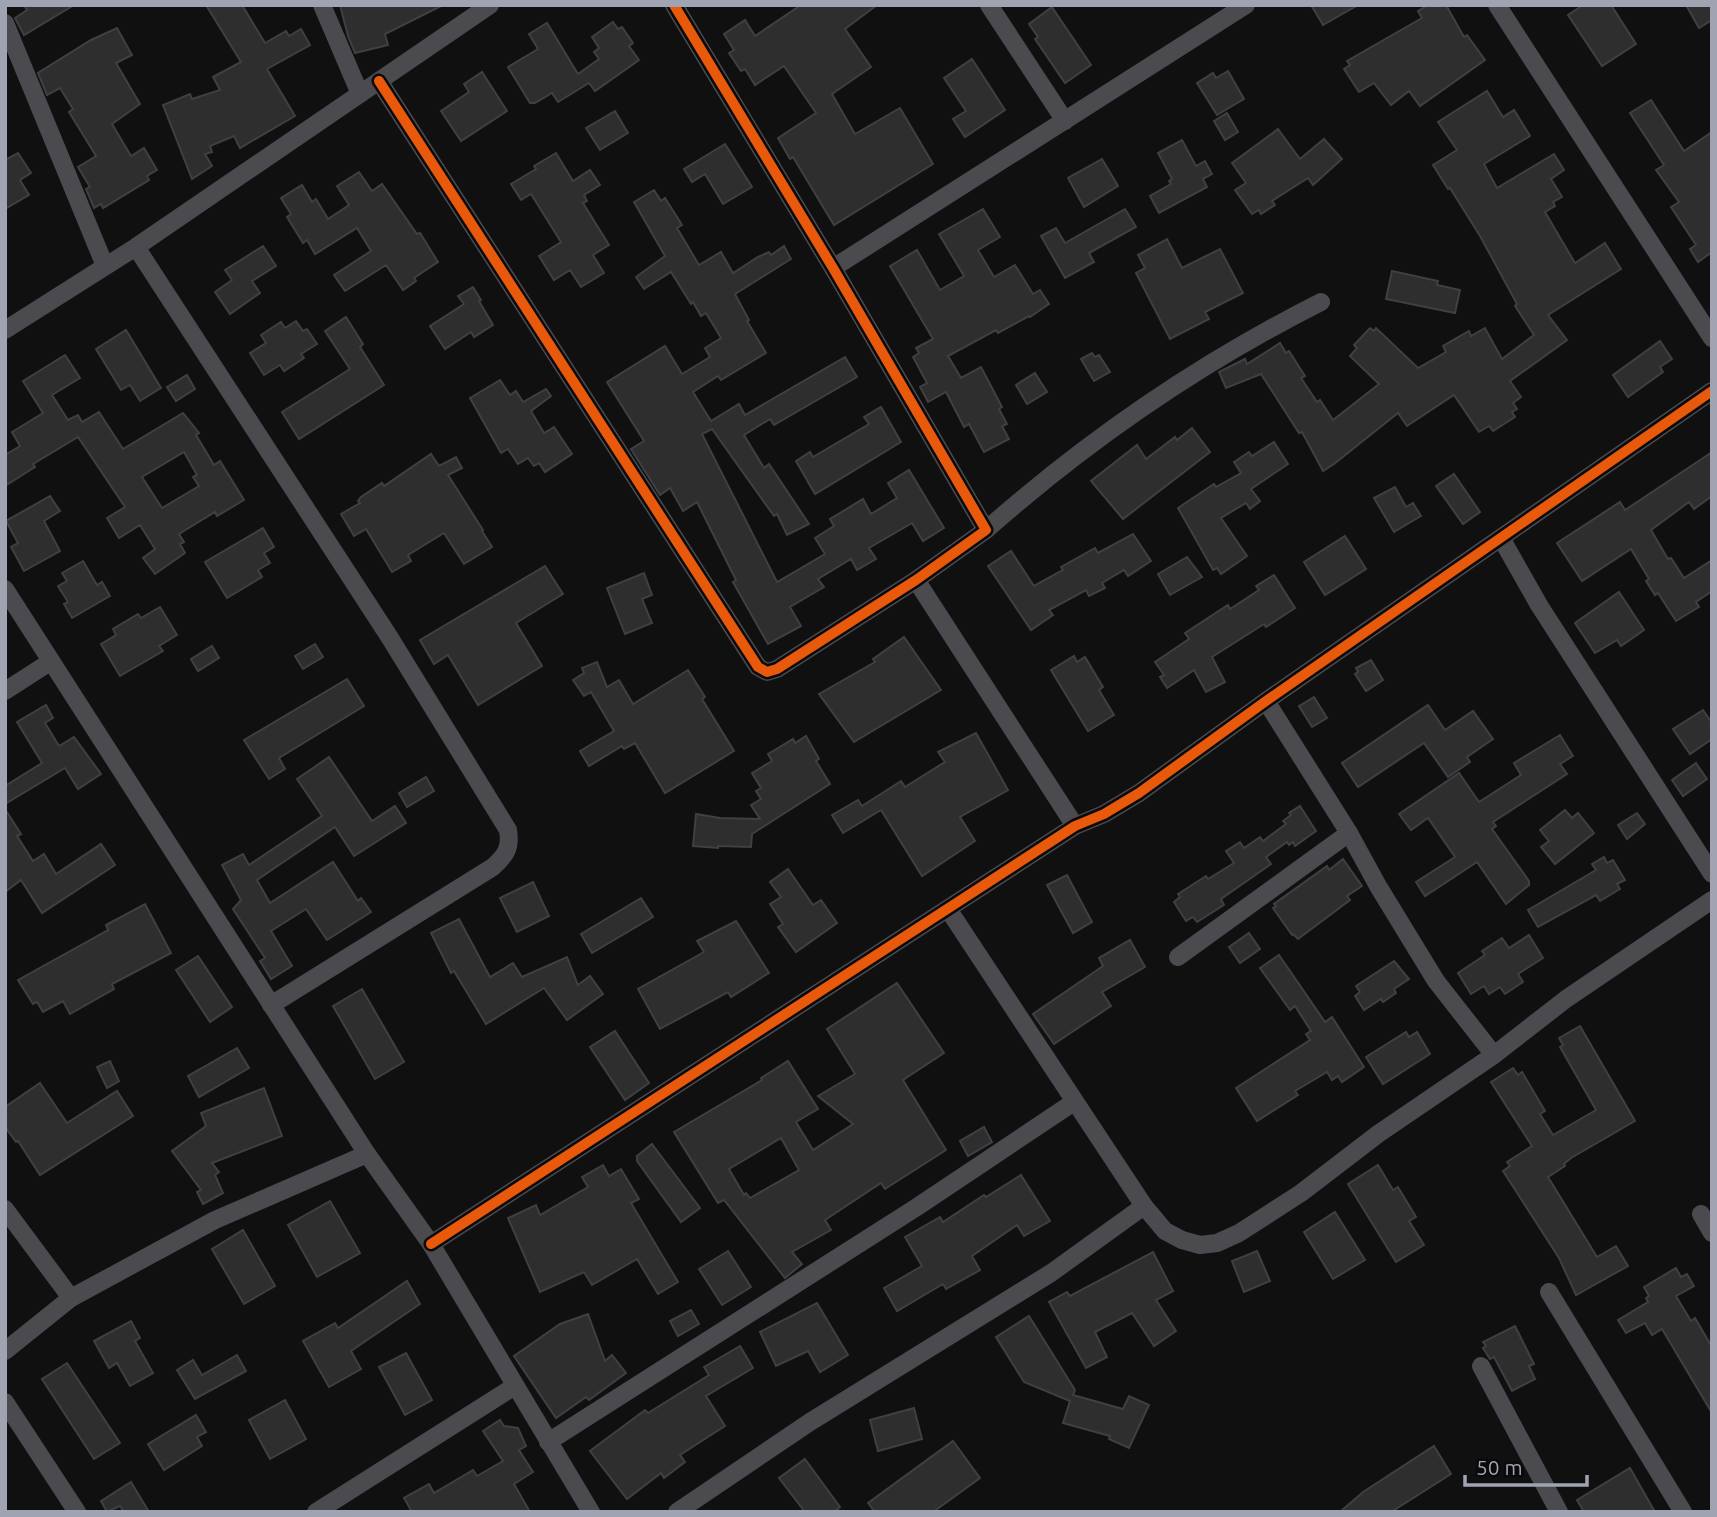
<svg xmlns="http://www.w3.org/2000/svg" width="1717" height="1517" viewBox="0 0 1717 1517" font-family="Ubuntu,sans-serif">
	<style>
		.building { fill: #2e2e2f; stroke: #3f3f44; stroke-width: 2; fill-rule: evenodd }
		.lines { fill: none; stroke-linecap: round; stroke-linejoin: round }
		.minor { stroke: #4a4a4f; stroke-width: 18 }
		.cycleway-casing { stroke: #0a0a0b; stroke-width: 15 }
		.cycleway { stroke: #e8590c; stroke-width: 10 }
	</style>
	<rect width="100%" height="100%" fill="#101010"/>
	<g class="building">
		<polygon points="24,5 74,5 24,35 15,18 27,10"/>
		<polygon points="206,5 242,5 265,43 286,31 289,36 301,29 310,45 267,69 295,116 240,148 234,136 210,146 212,152 205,154 212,166 192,179 163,105 190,94 192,99 220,90 213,77 241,62"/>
		<polygon points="340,5 443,5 385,34 388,45 355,53 348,36"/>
		<polygon points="801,5 877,5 845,29 871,67 832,94 855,134 900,108 933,164 834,225 793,157 790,159 778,138 816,113 784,66 755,85 745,69 741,71 729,53 734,50 724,34 745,20 755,36"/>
		<polygon points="1311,5 1358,5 1323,25"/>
		<polygon points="1428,5 1446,5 1464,37 1467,35 1485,60 1420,106 1409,91 1391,105 1374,83 1359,92 1344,69 1350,65 1347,61 1422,18 1418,11"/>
		<polygon points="1583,5 1611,5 1636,44 1602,66 1568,15"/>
		<polygon points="1686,5 1712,5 1712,20 1699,28"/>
		<polygon points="1052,7 1091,65 1065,83 1035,39 1038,37 1029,24"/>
		<polygon points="613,22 618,29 622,27 633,43 629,46 639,60 595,91 589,83 558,102 552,93 535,103 530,103 508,67 538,49 529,34 547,23 578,74 599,59 594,52 599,48 592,37"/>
		<polygon points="117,28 132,55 116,63 140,104 112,124 131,156 144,148 157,170 147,176 149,180 103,208 101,204 94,208 86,189 90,187 78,167 96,156 69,112 73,109 60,88 47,95 38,73 91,40"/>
		<polygon points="972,59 1005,110 965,137 953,119 966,111 944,78"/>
		<polygon points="1228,71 1244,99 1217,115 1197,83 1213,73 1216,78"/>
		<polygon points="482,72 507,111 461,141 441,111 469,92 464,84"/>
		<polygon points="1487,91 1503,117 1514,110 1530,136 1484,164 1497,188 1554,154 1564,170 1551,179 1562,197 1553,202 1555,206 1545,212 1575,263 1605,243 1621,269 1548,315 1567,340 1510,381 1521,397 1513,403 1517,409 1512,412 1515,417 1493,431 1489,426 1479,432 1454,395 1407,426 1398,413 1334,464 1323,471 1302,432 1299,433 1261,374 1226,388 1219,372 1245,359 1247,364 1280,343 1286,353 1289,351 1305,376 1301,378 1317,402 1320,400 1333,420 1379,384 1350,356 1357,348 1354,345 1370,328 1374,331 1376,328 1418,368 1446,352 1443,346 1469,331 1471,336 1485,328 1502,359 1534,335 1515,306 1517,304 1480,236 1450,188 1448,189 1433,165 1457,150 1438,122"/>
		<polygon points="1651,100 1684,151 1712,132 1712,252 1698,262 1690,249 1696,245 1671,207 1679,202 1656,170 1664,165 1630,113"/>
		<polygon points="615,111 628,133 600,150 586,128"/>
		<polygon points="1227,113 1238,132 1225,140 1214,121"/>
		<polygon points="1278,129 1300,159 1324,139 1342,159 1313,185 1308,178 1272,201 1275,205 1261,214 1259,210 1252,214 1235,190 1246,183 1232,163"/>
		<polygon points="1182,140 1196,166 1205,161 1212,174 1203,179 1207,187 1159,213 1150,196 1171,184 1169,181 1172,179 1158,153"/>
		<polygon points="725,144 752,187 723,204 705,174 692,182 684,169"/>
		<polygon points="18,153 31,173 20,180 29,195 5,209 5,156 7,159"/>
		<polygon points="556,153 573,181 590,170 600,185 584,195 587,201 583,203 609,245 593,255 604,273 581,287 570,270 554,280 539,256 561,242 531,194 521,200 511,184 536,169 534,166"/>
		<polygon points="1102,159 1118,186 1084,207 1068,178"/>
		<polygon points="359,172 372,191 382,184 417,234 420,233 438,262 414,278 416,281 403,290 386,265 345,291 334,275 371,251 357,228 315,254 307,240 303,243 287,217 291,214 281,198 302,185 312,202 316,199 328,219 349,205 337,186"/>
		<polygon points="654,190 661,201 665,198 682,225 677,228 699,265 721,252 733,273 758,257 769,252 771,255 784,246 791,259 735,294 749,320 747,321 766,353 721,380 718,376 693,392 711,421 739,404 745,415 845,357 857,377 774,425 770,419 744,435 764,468 769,464 809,524 787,535 777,514 774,516 712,429 702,434 777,582 825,554 815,538 834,526 830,519 863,499 871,514 897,498 888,483 909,470 944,528 923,541 912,523 869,548 876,559 857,570 851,559 818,579 824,587 790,607 801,626 768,644 733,582 736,580 697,502 683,511 670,488 660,495 631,449 644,441 607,382 665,346 682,374 710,357 705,348 721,338 706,313 701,316 693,302 691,304 671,272 644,289 636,277 665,256 634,202"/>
		<polygon points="983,209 1000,237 978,250 994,277 1015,265 1033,294 1040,290 1049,304 1030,317 1029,316 998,333 996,330 948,356 961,378 981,367 1002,407 999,409 1007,424 1002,426 1009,439 984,452 969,424 964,427 946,392 928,402 920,387 927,383 913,357 919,353 916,348 933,339 890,266 917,250 940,290 964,276 939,234"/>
		<polygon points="1125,209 1136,227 1089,253 1094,262 1065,278 1041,236 1056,228 1065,243"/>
		<polygon points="1167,239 1182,268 1220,249 1243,293 1205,312 1209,319 1170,339 1136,273 1145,268 1138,255"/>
		<polygon points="263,246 276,266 252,281 260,293 230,314 215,292 232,280 225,270"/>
		<polygon points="1392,271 1438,281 1437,285 1460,290 1455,313 1386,299"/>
		<polygon points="473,287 481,300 479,301 493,325 474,337 471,332 445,349 430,326 464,304 458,296"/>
		<polygon points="346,317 363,344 360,347 384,385 299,439 282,412 350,369 325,331"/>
		<polygon points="296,321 303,331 307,329 317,344 301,354 304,358 284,371 280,365 264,375 250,353 266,343 261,335 281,322 285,328"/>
		<polygon points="126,330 161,388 140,401 130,385 121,390 96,349"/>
		<polygon points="1660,341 1672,359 1660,367 1663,372 1628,397 1613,375"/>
		<polygon points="1092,353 1095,357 1099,355 1110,372 1094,381 1081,359"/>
		<path d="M65,355l15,23 -28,17 16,25 10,-5 4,7 17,-10 24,37 60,-36 16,20 -3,2 18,30 6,-4 24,39 -27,16 -2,-4 -36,22 5,8 -4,2 5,9 -30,21 -12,-16 12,-9 -15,-24 -21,13 -12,-20 18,-11 -47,-70 -45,27 2,3 -30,19v-31l15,-9 -8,-14 31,-19 -20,-32zM184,452l13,23 -4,2 6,9 -37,22 -20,-31z"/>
		<polygon points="1035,373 1047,392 1027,404 1016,385"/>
		<polygon points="187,375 195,389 176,401 167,387"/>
		<polygon points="500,380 510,395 516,391 523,402 546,389 551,396 531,411 544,433 554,427 572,454 545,472 539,463 534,466 528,458 518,464 508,449 501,453 470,398"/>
		<polygon points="881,407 901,442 815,494 796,461 810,452 813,457 869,424 864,417"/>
		<polygon points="1192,428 1210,452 1123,519 1091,481 1137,445 1146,459 1175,437 1177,440"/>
		<polygon points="1274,442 1288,464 1251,489 1260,501 1250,509 1246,503 1221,518 1247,556 1221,574 1217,568 1213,570 1178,508 1214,484 1216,487 1241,473 1234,462 1249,452 1252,456"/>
		<polygon points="1712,452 1712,496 1694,509 1689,502 1651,530 1668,559 1671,558 1684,578 1712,560 1712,591 1696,602 1699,607 1676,621 1658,593 1655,595 1646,581 1649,579 1631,549 1582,581 1557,543 1620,502 1625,510"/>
		<polygon points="431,454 439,466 456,457 462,468 448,475 483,530 482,531 492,547 464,564 444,533 408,555 411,561 392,572 366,529 354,536 341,514 360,503 358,501 361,497 382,483 384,486"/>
		<polygon points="1454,474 1480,512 1463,524 1436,486"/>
		<polygon points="1395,487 1406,507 1413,503 1421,516 1394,532 1374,498"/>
		<polygon points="50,496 60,511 44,521 60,551 24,571 11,547 18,543 6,521"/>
		<polygon points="263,528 274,547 264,553 270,563 258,570 262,577 227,598 205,562"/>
		<polygon points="1133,534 1151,561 1128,576 1124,570 1102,583 1105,588 1089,596 1086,590 1049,610 1053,615 1031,630 988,566 1011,551 1034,586 1063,570 1061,567 1095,548 1098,553"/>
		<polygon points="1345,536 1366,569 1325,595 1304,562"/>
		<polygon points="1187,557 1202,577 1170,595 1158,574"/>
		<polygon points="83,561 97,585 102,582 110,596 72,618 64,604 68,602 58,586 67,581 62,573"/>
		<polygon points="545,566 563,594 516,623 542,666 478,705 448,655 434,664 420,640"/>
		<polygon points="644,573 652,595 642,599 652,623 625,634 607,588"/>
		<polygon points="1274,575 1295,608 1266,627 1264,624 1212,657 1225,682 1206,692 1194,670 1167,688 1160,677 1164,675 1155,662 1189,639 1185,633 1228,605 1230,609 1259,590 1256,586"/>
		<polygon points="1619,592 1644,630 1621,646 1617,640 1595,653 1575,623"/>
		<polygon points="160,607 177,635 159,646 163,651 120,676 101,644 116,635 113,629 138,614 141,618"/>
		<polygon points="904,637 941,690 854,742 819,694 875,662 873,659"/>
		<polygon points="315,644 323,657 303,669 295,656"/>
		<polygon points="212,646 219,658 198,671 191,659"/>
		<polygon points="1074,656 1077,662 1085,657 1103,687 1099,690 1114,715 1088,731 1051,670"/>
		<polygon points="1371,660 1383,680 1366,691 1355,674 1358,672 1356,668"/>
		<polygon points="597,662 607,687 619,680 633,704 688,670 705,697 702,699 734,751 665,793 635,743 624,749 622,746 589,766 580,751 614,731 591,692 584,696 573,680 584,673 582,668"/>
		<polygon points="347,679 364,706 279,758 285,769 269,779 244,740"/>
		<polygon points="1314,697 1327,718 1312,727 1299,706"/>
		<polygon points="46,705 53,718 45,723 59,746 74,737 101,774 78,789 65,768 5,804 5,786 42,763 17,722"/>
		<polygon points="1428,705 1445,730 1473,711 1493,739 1467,757 1470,762 1448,777 1424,743 1358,787 1342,763"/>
		<polygon points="1703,710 1712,723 1712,739 1690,754 1673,729"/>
		<polygon points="976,733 1008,790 960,817 975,841 922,876 881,810 843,833 832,815 858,800 862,806 901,781 905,787 945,762 938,752"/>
		<polygon points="1560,735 1573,756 1560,764 1567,774 1493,822 1496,826 1492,829 1529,881 1529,885 1506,904 1477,862 1425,896 1416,882 1455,857 1428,818 1411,830 1399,814 1459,773 1479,802 1521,775 1514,763"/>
		<polygon points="806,736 819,759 816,761 830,784 752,834 751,847 718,846 718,848 693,846 696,814 720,818 760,819 751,805 761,799 756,791 761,788 752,773 772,761 768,754 793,739 795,743"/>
		<polygon points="329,757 372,821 395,806 406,823 354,856 335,827 257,880 270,903 333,862 358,901 361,898 371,912 327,940 306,909 271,931 292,966 271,979 260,961 265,958 233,909 241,900 222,865 243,854 249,865 322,816 297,779"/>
		<polygon points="1696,763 1707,779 1683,796 1672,780"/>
		<polygon points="426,777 434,791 407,807 399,793"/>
		<polygon points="1300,806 1316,831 1295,846 1293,842 1289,845 1287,842 1266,857 1271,864 1221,899 1224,905 1197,922 1193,917 1186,921 1174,902 1180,897 1178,894 1206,876 1208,879 1234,863 1226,851 1240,842 1244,848 1260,837 1263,841 1286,824 1283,821 1291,815 1289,813"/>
		<polygon points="5,809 21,834 17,836 33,861 44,854 56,874 101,844 115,865 42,913 21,880 5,892"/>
		<polygon points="1565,810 1572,818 1578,813 1594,833 1555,864 1541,847 1549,841 1540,830"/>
		<polygon points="1637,813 1645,824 1627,839 1618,825"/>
		<polygon points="1604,857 1607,863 1613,860 1625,880 1617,884 1620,889 1600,901 1596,895 1538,927 1528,910 1596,870 1592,864"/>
		<polygon points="1343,859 1362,886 1347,896 1350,900 1298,939 1293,934 1292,935 1273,908 1276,906 1274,904 1327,866 1329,870"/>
		<polygon points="788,869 813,905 821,900 837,923 796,952 778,927 783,924 770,904 781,897 770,882"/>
		<polygon points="1067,875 1092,922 1073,933 1047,885"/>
		<polygon points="533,882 549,916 517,932 500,898"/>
		<polygon points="641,898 653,917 592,953 581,934"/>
		<polygon points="145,904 171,953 112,984 114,989 70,1014 63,1001 43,1012 37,1002 33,1004 18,980 108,930 106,925"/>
		<polygon points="459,919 490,977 513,963 522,977 567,957 578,985 590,976 603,994 567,1020 544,988 486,1024 454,971 451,973 431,933"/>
		<polygon points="736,921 769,973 731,997 728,992 660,1029 638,989 704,952 697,941"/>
		<polygon points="1249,933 1260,949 1240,963 1229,947"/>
		<polygon points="1529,935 1543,958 1518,974 1523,982 1505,994 1500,987 1489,994 1484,986 1471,994 1458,973 1485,955 1482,951 1502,938 1509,948"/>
		<polygon points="1130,940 1145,967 1102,992 1111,1006 1054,1044 1033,1014 1103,966 1099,958"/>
		<polygon points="1279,955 1325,1022 1332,1017 1364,1067 1342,1082 1338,1076 1332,1080 1327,1072 1295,1091 1298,1095 1257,1121 1236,1088 1310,1040 1306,1034 1311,1031 1295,1006 1290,1010 1260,968"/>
		<polygon points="198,956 232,1007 210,1022 176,970"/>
		<polygon points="1394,961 1409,979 1394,989 1396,993 1383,1002 1381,999 1364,1010 1355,996 1360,992 1356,986"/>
		<path d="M897,983l47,70 -41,27 43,70 -61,39 -4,-6 -56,37 6,10 -39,22 10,12 -17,14 -61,-78 -6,3 -44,-71 88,-52 -1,-2 27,-17 30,48 -22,13 17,28 40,-26 -35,-28 37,-22 -28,-45zM781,1138l18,32 -49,28 -4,-5 -2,2 -15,-26z"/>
		<polygon points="362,989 404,1062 375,1079 333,1006"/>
		<polygon points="1580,1026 1635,1121 1571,1158 1564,1164 1565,1166 1548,1177 1597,1257 1616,1246 1628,1266 1576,1295 1559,1258 1503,1171 1510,1166 1507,1162 1532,1146 1491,1082 1513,1068 1518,1075 1522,1072 1545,1111 1540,1114 1553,1135 1596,1110 1560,1047 1563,1045 1559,1038"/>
		<polygon points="615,1031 649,1083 625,1100 590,1047"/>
		<polygon points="1406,1032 1409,1037 1417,1032 1430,1054 1383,1084 1366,1057"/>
		<polygon points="237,1048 249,1068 199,1097 188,1076"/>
		<polygon points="110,1061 119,1081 107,1088 97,1067"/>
		<polygon points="40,1083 67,1123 117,1091 133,1116 40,1175 18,1141 16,1142 5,1127 5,1107"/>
		<polygon points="264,1088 282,1136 212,1163 219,1172 215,1175 223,1193 203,1204 197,1192 201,1190 172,1151 206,1126 201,1113"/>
		<polygon points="984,1127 992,1142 968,1156 960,1141"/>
		<polygon points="652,1144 700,1208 681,1222 637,1161 637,1156"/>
		<polygon points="603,1165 609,1176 621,1169 639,1199 631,1203 678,1282 658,1294 637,1259 592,1285 584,1272 540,1292 508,1218 536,1205 540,1215 588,1187 582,1177"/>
		<polygon points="1378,1165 1393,1190 1398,1187 1416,1217 1409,1221 1424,1245 1396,1262 1348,1184"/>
		<polygon points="1021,1175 1050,1221 1024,1236 1017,1225 972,1256 980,1270 946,1289 943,1284 897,1311 884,1288 922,1266 905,1237 940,1217 943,1222 984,1195 986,1197"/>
		<polygon points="330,1201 360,1253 317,1277 288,1225"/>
		<polygon points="1335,1212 1365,1260 1333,1279 1304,1232"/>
		<polygon points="243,1230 275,1286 244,1304 212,1249"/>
		<polygon points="728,1251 751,1287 722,1305 699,1269"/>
		<polygon points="1257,1251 1270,1281 1244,1292 1232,1261"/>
		<polygon points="1153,1252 1173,1291 1156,1300 1176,1331 1154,1346 1132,1313 1095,1332 1107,1357 1086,1368 1049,1302 1067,1292 1070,1296"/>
		<polygon points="1676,1268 1681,1277 1687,1274 1694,1286 1676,1296 1691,1321 1695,1318 1712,1347 1712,1413 1662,1329 1652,1335 1645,1323 1626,1333 1618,1320 1648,1302 1646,1298 1649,1296 1644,1287"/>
		<polygon points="407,1281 420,1304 351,1351 361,1369 329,1387 303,1341 335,1323 338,1328"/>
		<polygon points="817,1303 848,1355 820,1372 808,1351 776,1366 760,1332"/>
		<polygon points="691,1310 699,1324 678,1336 670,1321"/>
		<polygon points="588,1314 605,1361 612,1355 626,1373 589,1400 586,1397 556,1418 514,1356 560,1324"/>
		<polygon points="1029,1316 1075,1390 1073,1395 1123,1409 1129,1396 1149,1405 1129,1448 1109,1439 1110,1436 1063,1423 1070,1401 1024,1382 996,1337"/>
		<polygon points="131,1321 140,1338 135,1341 153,1373 130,1386 117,1363 109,1368 94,1341"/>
		<polygon points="1515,1326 1534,1364 1529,1366 1535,1379 1512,1391 1494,1357 1490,1359 1483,1348 1486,1346 1483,1342"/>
		<polygon points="740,1346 753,1368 706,1396 725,1426 680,1455 685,1462 664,1478 661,1473 627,1499 590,1451 645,1410 648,1413 709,1375 704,1367"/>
		<polygon points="406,1353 432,1400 405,1415 379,1367"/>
		<polygon points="237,1355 246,1371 195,1399 177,1370 193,1360 202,1375"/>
		<polygon points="67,1363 120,1443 94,1459 42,1379"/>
		<polygon points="285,1400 306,1439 270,1459 249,1420"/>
		<polygon points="914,1408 922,1439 878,1451 870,1420"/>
		<polygon points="196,1415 206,1432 197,1437 202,1446 164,1470 148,1444"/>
		<polygon points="500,1420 504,1426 518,1428 526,1446 519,1450 533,1472 514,1484 530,1512 412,1512 404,1498 429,1484 434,1493 473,1470 477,1476 503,1461 483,1431"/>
		<polygon points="953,1441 980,1478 933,1512 875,1512 868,1503"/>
		<polygon points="1434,1446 1451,1474 1391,1512 1340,1512 1363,1492"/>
		<polygon points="805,1459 840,1507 834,1512 805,1512 779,1478"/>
		<polygon points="1630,1468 1655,1512 1584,1512 1577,1500"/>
		<polygon points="131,1482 149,1512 124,1512 120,1506 107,1512 101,1501"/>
	</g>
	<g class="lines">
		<g class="minor">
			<polyline points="322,5 360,94"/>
			<polyline points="989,5 1065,121"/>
			<polyline points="1497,5 1712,338"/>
			<polyline points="5,23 105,266"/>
			<polyline points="379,81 758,667 767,672 777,669 916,580 986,530 833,268 674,5"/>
			<path d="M136,247l254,391 118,192c3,18 -2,25 -15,37l-222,138"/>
			<polyline points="833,268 1246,5"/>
			<polyline points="5,330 136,247 490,5"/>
			<path d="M986,530c102,-90 214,-167 335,-228"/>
			<polyline points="1501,538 1539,605 1712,874"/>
			<polyline points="916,580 1075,826"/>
			<polyline points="5,589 367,1154 431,1244 591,1512"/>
			<polyline points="5,691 50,662"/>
			<polyline points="1266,701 1349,833 1378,886 1436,981 1494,1055"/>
			<polyline points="948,909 1144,1206 1165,1231 1182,1240 1200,1245 1217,1243 1239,1233 1301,1193 1378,1134 1494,1055 1566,999 1712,900"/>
			<polyline points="1178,957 1349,833"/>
			<polyline points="5,1209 71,1298"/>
			<polyline points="1701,1214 1712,1233"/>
			<polyline points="431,1244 1075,826 1104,814 1139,793 1266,701 1712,391"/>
			<polyline points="1549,1292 1683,1512"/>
			<polyline points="5,1351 71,1298 215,1220 367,1154"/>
			<polyline points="1481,1366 1559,1512"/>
			<polyline points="5,1402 77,1512"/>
			<polyline points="548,1442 917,1207 1074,1102"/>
			<polyline points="316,1512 515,1386"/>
			<polyline points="677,1512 810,1422 1051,1273 1144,1206"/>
		</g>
		<defs>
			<g id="cycleway">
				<polyline points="379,81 758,667 767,672 777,669 916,580 986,530 833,268 674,5"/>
				<polyline points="431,1244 1075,826 1104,814 1139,793 1266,701 1712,391"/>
			</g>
		</defs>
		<use href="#cycleway" class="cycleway-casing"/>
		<use href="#cycleway" class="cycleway"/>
	</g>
	<rect width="1717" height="1517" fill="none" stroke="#a0a3b1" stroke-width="14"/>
	<path d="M1465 1475v10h122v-10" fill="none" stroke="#a0a3b1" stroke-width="3.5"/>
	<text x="1476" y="1475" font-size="21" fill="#a0a3b1" stroke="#0a0a0b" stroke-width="5" paint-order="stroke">50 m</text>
</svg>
